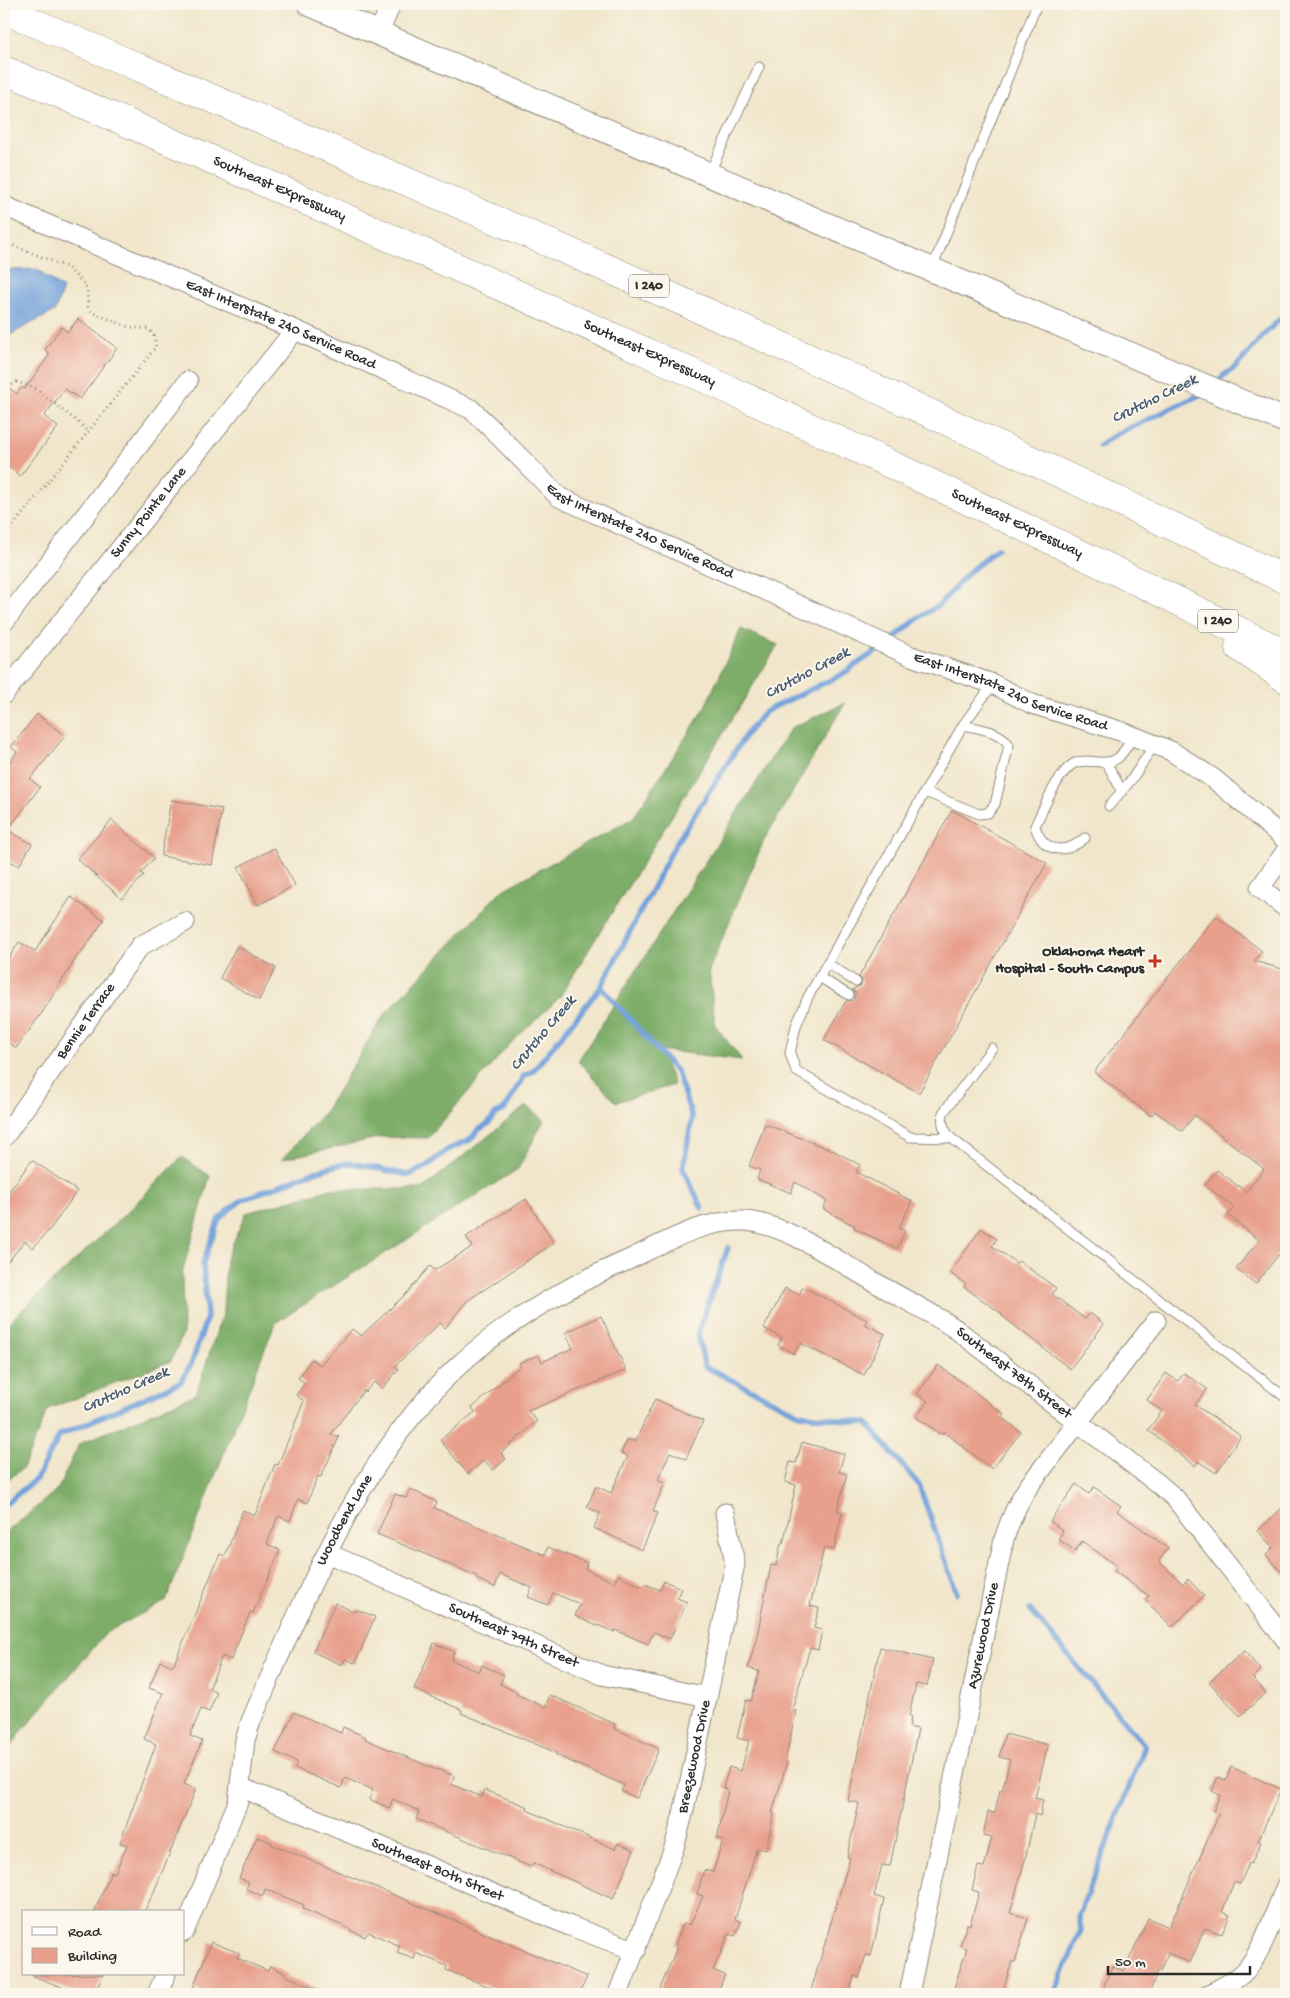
<svg xmlns="http://www.w3.org/2000/svg" width="1290" height="1998" viewBox="0 0 1290 1998" font-family="'Gochi Hand',sans-serif">
	<style>
		.forest { fill: #7dad68; stroke: #546c4a }
		.water { fill: #71a0da; stroke: #4e6682 }
		.lines { fill: none; stroke-linecap: round; stroke-linejoin: round }
		.stream { stroke: #71a0da; stroke-width: 5.5 }
		.building { fill: #e8a08d }
		.service-casing { stroke: #8e887b; stroke-width: 11 }
		.minor-casing { stroke: #8e887b; stroke-width: 21 }
		.tertiary-casing { stroke: #8e887b; stroke-width: 26 }
		.motorway-casing { stroke: #8e887b; stroke-width: 29 }
		.path { stroke: #8e887b; stroke-width: 3; stroke-dasharray: 1 4; stroke-linecap: butt }
		.service { stroke: #fff; stroke-width: 9 }
		.minor { stroke: #fff; stroke-width: 19 }
		.tertiary { stroke: #fff; stroke-width: 24 }
		.motorway { stroke: #fff; stroke-width: 28 }
		.poi-dot { fill: #c8321e; stroke: #fbf7ec; stroke-width: 2 }
		.labels { text-anchor: middle; dominant-baseline: central; stroke-width: 4; stroke-linejoin: round; paint-order: stroke }
		.shield { fill: #fbf7ec; stroke: #696865; stroke-width: 1 }
		.shield-label { font-size: 14px; font-weight: bold; fill: #2b2b2b }
		.street-label { font-size: 15px; fill: #2b2b2b; stroke: #fbf7ec }
		.poi-label { font-size: 15px; font-weight: bold; fill: #2b2b2b; stroke: #fbf7ec; text-anchor: end }
		.water-label { font-size: 16px; font-style: italic; fill: #475a71; stroke: #fbf7ec }
	</style>
	<rect width="100%" height="100%" fill="#fbf7ec"/>
	<filter id="ink" filterUnits="userSpaceOnUse"><feTurbulence type="fractalNoise" baseFrequency=".02" numOctaves="2"/><feDisplacementMap in="SourceGraphic" scale="10" xChannelSelector="R" yChannelSelector="G"/><feConvolveMatrix kernelMatrix="1 2 1 2 8 2 1 2 1" color-interpolation-filters="sRGB"/></filter>
	<filter id="wash" filterUnits="userSpaceOnUse"><feTurbulence type="fractalNoise" baseFrequency=".0096" numOctaves="4" result="noise"/><feDisplacementMap in="SourceGraphic" scale="20" xChannelSelector="R" yChannelSelector="G"/><feGaussianBlur stdDeviation="1.12" result="paint"/><feColorMatrix in="noise" values="0 0 0 0 0 0 0 0 0 0 0 0 0 0 0 0 0 1.4 0 .05"/><feComposite in="paint" operator="in"/></filter>
	<g filter="url(#wash)">
		<rect width="100%" height="100%" fill="#f1e6cb"/>
		<g class="forest">
			<polygon points="741,629 778,645 559,998 509,1045 428,1138 382,1137 282,1159 324,1113 384,1015 501,891 633,818 703,711"/>
			<polygon points="845,703 764,840 709,970 715,1025 742,1060 660,1050 674,1085 616,1102 578,1061 791,728"/>
			<polygon points="526,1106 544,1120 518,1169 275,1323 166,1601 107,1632 21,1732 4,1758 4,1534 58,1489 79,1444 196,1394 223,1312 226,1259 246,1213 331,1189 422,1189"/>
			<polygon points="182,1157 210,1176 182,1273 183,1334 171,1361 48,1409 23,1468 4,1483 4,1327 125,1214"/>
		</g>
		<polygon class="water" points="36,269 63,289 55,311 4,338 4,270"/>
		<g class="lines">
			<g class="stream">
				<polyline points="1215,385 1224,375 1236,367 1267,331 1286,314"/>
				<polyline points="1099,446 1115,435 1204,393"/>
				<polyline points="889,642 921,616 939,605 970,571 997,549"/>
				<polyline points="601,987 677,1072 692,1118 683,1169 702,1208"/>
				<polyline points="728,1248 698,1332 704,1366 799,1414 867,1423 919,1485 957,1593"/>
				<polyline points="4,1505 36,1479 60,1435 181,1382 192,1362 207,1317 203,1263 219,1219 229,1210 242,1200 308,1174 334,1166 351,1163 409,1175 427,1166 447,1150 470,1140 478,1130 488,1124 496,1114 504,1110 524,1076 533,1071 601,987 675,845 747,733 765,712 774,707 841,675 882,647"/>
				<polyline points="1030,1610 1145,1746 1079,1915 1081,1930 1054,1994"/>
			</g>
		</g>
		<g id="blocks">
			<g class="building">
				<polygon points="78,319 117,348 80,399 65,389 44,416 58,427 20,476 4,463 4,384 17,394 22,387 25,389 50,354 45,350 61,327 68,332"/>
				<polygon points="37,714 65,736 30,779 40,787 8,830 32,844 19,866 4,858 4,770 17,752 11,747"/>
				<polygon points="171,800 222,809 212,865 161,856"/>
				<polygon points="952,810 1047,863 919,1093 824,1040 846,1001 852,1001 855,998 855,992 852,990 861,985 862,980 859,977"/>
				<polygon points="112,820 154,858 141,873 144,875 122,899 77,859"/>
				<polygon points="274,848 295,885 258,905 238,867"/>
				<polygon points="71,897 104,920 81,953 80,952 42,1013 16,1048 4,1039 4,966 19,942 35,951"/>
				<polygon points="1216,916 1262,951 1254,961 1286,970 1286,1261 1278,1255 1256,1284 1236,1269 1259,1240 1228,1215 1234,1208 1205,1185 1217,1170 1246,1192 1264,1169 1195,1115 1182,1131 1155,1111 1151,1116 1094,1072"/>
				<polygon points="237,946 276,968 259,1000 220,978"/>
				<polygon points="765,1124 826,1148 827,1147 860,1165 856,1172 912,1201 899,1228 905,1231 897,1249 854,1228 855,1226 823,1209 827,1201 795,1182 791,1193 757,1179 760,1170 749,1166"/>
				<polygon points="32,1160 77,1191 52,1227 33,1248 25,1241 4,1266 4,1198"/>
				<polygon points="526,1199 554,1243 467,1301 445,1328 440,1323 395,1366 399,1369 382,1389 374,1382 365,1392 364,1390 331,1434 339,1437 321,1477 318,1476 307,1503 298,1499 290,1521 278,1516 267,1544 280,1550 272,1569 253,1613 250,1612 231,1660 222,1656 209,1689 217,1693 209,1712 201,1709 190,1736 202,1741 184,1784 196,1789 153,1894 144,1912 94,1912 111,1872 115,1873 127,1845 120,1843 156,1744 144,1739 163,1693 149,1688 160,1661 173,1666 220,1554 225,1556 243,1510 255,1515 275,1464 278,1465 304,1401 296,1395 305,1383 298,1378 312,1359 320,1365 352,1329 361,1336 407,1293 430,1266 435,1270 472,1247 466,1237"/>
				<polygon points="981,1228 997,1239 992,1246 1017,1263 1019,1261 1056,1288 1052,1294 1085,1319 1090,1313 1104,1324 1070,1369 1001,1315 1002,1314 964,1287 966,1284 950,1273"/>
				<polygon points="803,1287 867,1320 865,1324 885,1334 864,1375 800,1343 794,1354 778,1345 782,1338 764,1328 785,1288 799,1295"/>
				<polygon points="601,1316 626,1370 528,1411 537,1421 501,1453 506,1459 493,1470 484,1460 468,1474 440,1440 475,1412 472,1408 520,1366 519,1363 538,1355 542,1362 573,1348 565,1333"/>
				<polygon points="938,1365 1004,1414 1001,1417 1021,1432 992,1469 944,1432 942,1435 916,1417 928,1401 917,1394"/>
				<polygon points="1166,1373 1178,1381 1184,1373 1207,1389 1195,1405 1241,1436 1216,1473 1198,1461 1195,1466 1148,1430 1162,1411 1147,1400"/>
				<polygon points="655,1399 703,1421 686,1459 670,1452 658,1480 665,1483 653,1511 658,1513 642,1550 594,1528 600,1513 587,1507 596,1486 611,1493 628,1456 621,1453 628,1439 635,1442"/>
				<polygon points="802,1442 844,1454 839,1472 847,1474 837,1511 842,1512 834,1550 824,1548 810,1606 819,1608 814,1628 822,1630 818,1650 810,1648 792,1710 796,1711 785,1761 787,1762 772,1813 774,1813 766,1850 757,1848 735,1919 741,1922 735,1936 729,1934 713,1970 725,1975 717,1994 667,1994 659,1991 678,1945 675,1944 684,1923 690,1925 703,1896 697,1894 704,1870 713,1872 723,1840 717,1839 728,1790 723,1788 729,1767 741,1771 749,1741 737,1738 746,1700 751,1701 759,1671 748,1668 757,1636 771,1565 776,1566 781,1543 783,1544 796,1485 785,1482 790,1462 796,1463"/>
				<polygon points="1076,1484 1089,1494 1094,1487 1121,1506 1117,1511 1168,1548 1159,1561 1183,1584 1188,1579 1204,1596 1172,1627 1145,1600 1149,1596 1114,1571 1117,1566 1082,1541 1075,1551 1058,1539 1063,1531 1050,1521"/>
				<polygon points="410,1489 437,1502 434,1508 545,1555 548,1547 587,1563 585,1569 614,1582 618,1575 643,1587 645,1584 660,1590 664,1581 681,1588 677,1598 687,1602 670,1639 654,1632 648,1644 615,1630 614,1632 598,1625 597,1626 575,1616 580,1604 553,1593 548,1605 528,1597 532,1588 500,1574 495,1587 476,1579 477,1576 377,1534 395,1494 406,1498"/>
				<polygon points="1286,1504 1286,1577 1266,1555 1273,1548 1258,1531"/>
				<polygon points="335,1603 355,1612 356,1609 375,1617 355,1663 345,1659 342,1665 313,1652"/>
				<polygon points="434,1643 454,1652 451,1660 479,1672 482,1665 504,1675 500,1684 517,1692 516,1694 545,1707 550,1695 615,1724 614,1728 659,1749 637,1798 621,1791 624,1785 556,1755 557,1753 461,1713 462,1710 414,1689"/>
				<polygon points="880,1647 933,1660 927,1686 916,1684 909,1716 911,1717 909,1727 918,1729 890,1866 882,1865 874,1896 884,1899 871,1956 866,1955 859,1978 854,1976 849,1994 810,1994 850,1858 847,1857 859,1803 848,1801"/>
				<polygon points="1244,1651 1261,1670 1253,1678 1266,1693 1240,1716 1209,1682"/>
				<polygon points="294,1712 341,1733 343,1727 366,1737 365,1739 437,1770 437,1769 454,1776 451,1784 482,1797 485,1790 528,1807 527,1810 615,1849 618,1843 634,1850 613,1899 533,1863 531,1867 416,1819 419,1811 393,1799 389,1808 369,1799 373,1790 345,1778 341,1788 295,1768 297,1762 275,1752"/>
				<polygon points="1005,1734 1048,1745 1035,1798 1043,1800 1040,1816 1035,1814 1026,1856 1010,1913 1028,1918 1015,1962 1012,1961 1002,1994 952,1994 967,1948 960,1946 967,1924 970,1925 979,1892 972,1890 978,1866 984,1867 992,1838 983,1836 988,1812 995,1813 1000,1790 1002,1791 1010,1760 999,1757"/>
				<polygon points="1231,1767 1281,1789 1258,1841 1261,1842 1251,1864 1249,1863 1240,1884 1234,1882 1222,1912 1230,1915 1222,1934 1205,1928 1190,1963 1168,1953 1160,1971 1158,1970 1149,1994 1101,1994 1112,1966 1124,1971 1148,1918 1169,1927 1219,1814 1213,1811 1220,1795 1212,1791 1218,1777 1226,1780"/>
				<polygon points="257,1837 271,1842 271,1844 361,1881 587,1977 579,1994 508,1994 446,1970 447,1966 416,1953 414,1959 397,1953 400,1946 368,1932 365,1937 350,1930 350,1929 303,1909 304,1905 265,1889 263,1896 246,1889 249,1882 239,1878"/>
				<polygon points="211,1942 239,1953 237,1958 268,1971 270,1966 287,1974 286,1976 329,1994 210,1994 193,1988"/>
				<polygon points="103,1974 95,1994 79,1994 31,1975"/>
			</g>
		</g>
	</g>
	<g filter="url(#ink)">
		<use href="#blocks" fill-opacity="0" stroke="#8e887b" stroke-width="1"/>
		<g class="lines">
			<defs>
				<g id="service">
					<polyline points="709,174 759,67"/>
					<polyline points="932,269 1037,4"/>
					<polyline points="1106,762 1122,791"/>
					<path d="M925,792l54,22 9,-1 7,-9 14,-59c-9,-15 -30,-16 -46,-20"/>
					<polyline points="1109,806 1132,779 1155,744"/>
					<path d="M1085,838c-20,17 -42,15 -50,-12 9,-18 22,-52 38,-62 13,-8 32,4 45,-6 6,-6 11,-15 16,-22"/>
					<polyline points="827,963 856,982"/>
					<polyline points="819,977 849,995"/>
					<path d="M992,1048l-49,65c-2,11 1,17 8,25l335,260"/>
					<polyline points="951,1138 910,1137 796,1071 790,1053 796,1026 808,997 963,725 993,684"/>
				</g>
				<g id="minor">
					<polyline points="379,33 391,4"/>
					<path id="s1" d="M4,206l291,124 176,79 24,23 64,65 352,159 82,28 39,20 91,28 48,19 43,28 72,61"/>
					<polyline points="4,622 188,381"/>
					<path id="s2" d="M4,694l291,-364"/>
					<polyline points="1286,851 1260,888 1286,908"/>
					<path id="s3" d="M4,1137l136,-191 45,-24"/>
					<path id="s4" d="M327,1553l275,122 105,22"/>
					<path id="s5" d="M240,1787l330,139 66,25"/>
					<path id="s6" d="M184,1932l54,-130 7,-62 6,-19c53,-121 108,-263 207,-355 50,-46 108,-79 170,-106 35,-16 75,-41 116,-39 42,2 95,41 132,62 27,16 55,29 81,47l199,152 19,16 111,142"/>
					<polyline points="157,1994 166,1974"/>
					<path id="s7" d="M618,1994l56,-146 9,-34 52,-250 -10,-51"/>
					<path id="s8" d="M909,1994l95,-455c6,-19 13,-35 24,-52l128,-166"/>
					<path d="M1209,1994c11,-6 24,-12 33,-20 19,-17 34,-64 44,-88"/>
				</g>
				<polyline id="tertiary" points="310,4 1286,421"/>
				<g id="motorway">
					<path d="M4,10c216,92 433,183 648,278 213,94 424,192 634,292"/>
					<path id="s9" d="M4,70c432,185 861,376 1282,584"/>
					<polyline points="1239,647 1286,679"/>
				</g>
			</defs>
			<use href="#service" class="service-casing"/>
			<use href="#minor" class="minor-casing"/>
			<use href="#tertiary" class="tertiary-casing"/>
			<use href="#motorway" class="motorway-casing"/>
			<g class="path">
				<polyline points="4,242 67,267 85,285 87,290 88,307 91,312 129,327 148,329 154,335 156,347 4,537"/>
				<polyline points="12,385 17,382 35,388 89,431"/>
			</g>
			<use href="#service" class="service"/>
			<use href="#minor" class="minor"/>
			<use href="#tertiary" class="tertiary"/>
			<use href="#motorway" class="motorway"/>
		</g>
	</g>
	<path class="poi-dot" d="M1152.5 953.5h5v5h5v5h-5v5h-5v-5h-5v-5h5z"/>
	<g class="labels">
		<g class="shield">
			<rect x="629" y="274.5" width="40" height="23" rx="4"/>
			<rect x="1198" y="609.5" width="40" height="23" rx="4"/>
		</g>
		<g class="shield-label">
			<text x="649" y="286">I 240</text>
			<text x="1218" y="621">I 240</text>
		</g>
		<g class="street-label">
			<text stroke="none"><textPath href="#s9" startOffset="300">Southeast Expressway</textPath></text>
			<text stroke="none"><textPath href="#s1" startOffset="301">East Interstate 240 Service Road</textPath></text>
			<text stroke="none"><textPath href="#s9" startOffset="705">Southeast Expressway</textPath></text>
			<text stroke="none"><textPath href="#s2" startOffset="232">Sunny Pointe Lane</textPath></text>
			<text stroke="none"><textPath href="#s9" startOffset="1110">Southeast Expressway</textPath></text>
			<text stroke="none"><textPath href="#s1" startOffset="721">East Interstate 240 Service Road</textPath></text>
			<text stroke="none"><textPath href="#s1" startOffset="1126">East Interstate 240 Service Road</textPath></text>
			<text stroke="none"><textPath href="#s3" startOffset="142">Bennie Terrace</textPath></text>
			<text stroke="none"><textPath href="#s6" startOffset="1274">Southeast 78th Street</textPath></text>
			<text stroke="none"><textPath href="#s6" startOffset="445">Woodbend Lane</textPath></text>
			<text stroke="none"><textPath href="#s4" startOffset="204">Southeast 79th Street</textPath></text>
			<text stroke="none"><textPath href="#s8" startOffset="366">Azurewood Drive</textPath></text>
			<text stroke="none"><textPath href="#s7" startOffset="250">Breezewood Drive</textPath></text>
			<text stroke="none"><textPath href="#s5" startOffset="214">Southeast 80th Street</textPath></text>
		</g>
		<g class="poi-label">
			<text x="1144" y="952">Oklahoma Heart<tspan x="1144" dy="17">Hospital - South Campus</tspan></text>
		</g>
		<g class="water-label">
			<text transform="translate(1155 400) rotate(-26)">Crutcho Creek</text>
			<text transform="translate(808 674) rotate(-28)">Crutcho Creek</text>
			<text transform="translate(544 1034) rotate(-50)">Crutcho Creek</text>
			<text transform="translate(126 1391) rotate(-24)">Crutcho Creek</text>
		</g>
	</g>
	<rect width="1290" height="1998" fill="none" stroke="#fbf7ec" stroke-width="20"/>
	<rect x="22" y="1910" width="162" height="65" fill="#fbf7ec" stroke="#a8a59f"/>
	<rect x="32" y="1927" width="25" height="8" fill="#ffffff" stroke="#a8a59f"/>
	<text x="68" y="1936" font-size="15" fill="#2b2b2b">Road</text>
	<rect x="32" y="1948" width="25" height="15" fill="#e8a08d" stroke="#a8a59f"/>
	<text x="68" y="1960" font-size="15" fill="#2b2b2b">Building</text>
	<path d="M1108 1966v8h142v-8" fill="none" stroke="#2b2b2b" stroke-width="2.5"/>
	<text x="1115" y="1966" font-size="15" fill="#2b2b2b" stroke="#fbf7ec" stroke-width="4" paint-order="stroke">50 m</text>
</svg>
